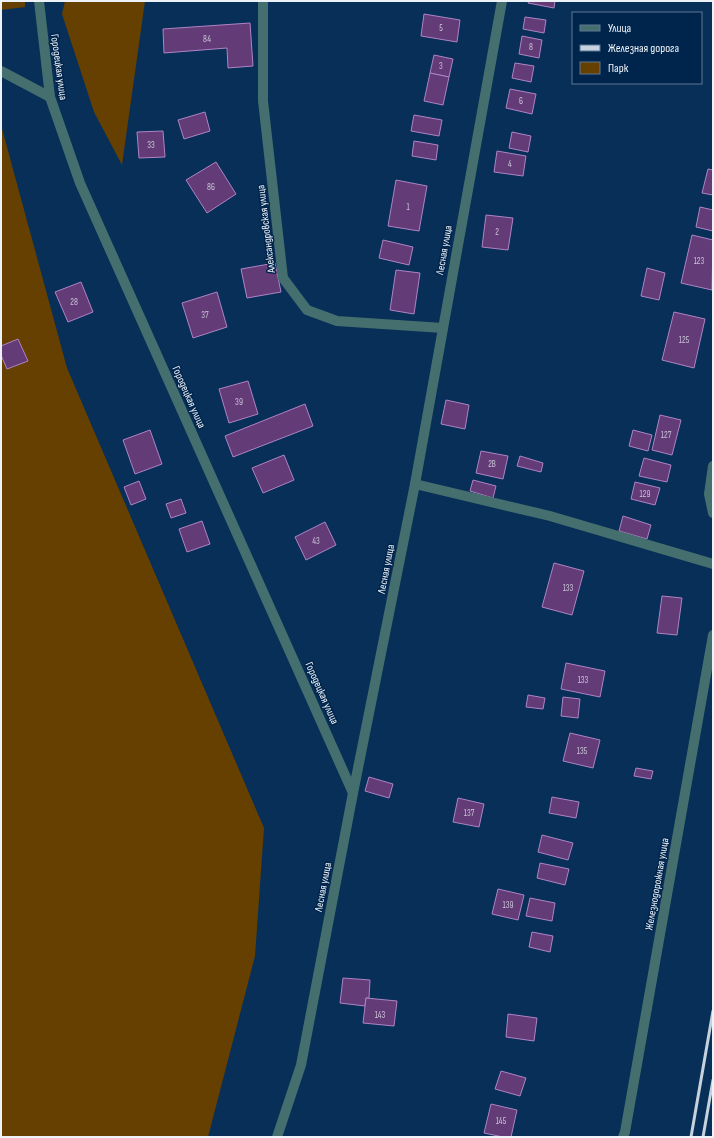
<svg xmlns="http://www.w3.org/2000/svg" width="714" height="1138" viewBox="0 0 714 1138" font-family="'Sofia Sans Condensed',sans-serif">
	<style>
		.green { fill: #654000 }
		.building { fill: #633b77; stroke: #ae84c5 }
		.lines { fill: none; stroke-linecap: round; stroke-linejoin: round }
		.lane { stroke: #456f6e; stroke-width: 10 }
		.street { stroke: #456f6e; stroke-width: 10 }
		.rail { stroke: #c6d2dd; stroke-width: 3 }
		.labels { text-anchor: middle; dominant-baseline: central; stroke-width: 3; stroke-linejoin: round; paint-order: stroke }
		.number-label { font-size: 9px; fill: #cac4d8 }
		.street-label { font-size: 11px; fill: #ecf2f8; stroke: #00254c }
	</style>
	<rect width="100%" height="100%" fill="#082f57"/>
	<g class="green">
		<polygon points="1,1 25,1 25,7 1,10"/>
		<polygon points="65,1 145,1 122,165 94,112 62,14"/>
		<polygon points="1,125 67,368 264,828 255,956 208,1137 1,1137"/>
	</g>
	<g class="building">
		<polygon points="529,1 555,1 554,8 528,3"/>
		<polygon points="424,14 460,20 457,42 421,36"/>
		<polygon points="525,17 546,20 544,33 523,29"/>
		<polygon points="250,23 253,66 228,68 227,48 164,53 163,29"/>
		<polygon points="522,36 542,40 539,58 519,54"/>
		<polygon points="434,55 453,59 449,77 430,73"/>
		<polygon points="515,63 534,66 531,82 512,78"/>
		<polygon points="430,73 449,77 443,105 424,101"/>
		<polygon points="510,89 536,94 532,114 506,108"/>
		<polygon points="205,112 210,131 184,139 178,120"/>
		<polygon points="414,115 442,120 439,136 411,131"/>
		<polygon points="163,131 165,157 139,158 137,132"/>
		<polygon points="512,132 531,136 528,152 509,148"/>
		<polygon points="414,141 438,145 436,160 412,156"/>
		<polygon points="497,151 526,156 523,176 494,172"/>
		<polygon points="216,162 236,194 207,213 186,180"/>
		<polygon points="708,169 713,170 713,195 702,193"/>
		<polygon points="396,180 427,186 419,231 388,226"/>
		<polygon points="700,207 713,210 713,231 696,227"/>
		<polygon points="486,215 513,218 508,250 482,247"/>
		<polygon points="692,235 713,240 712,290 681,283"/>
		<polygon points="383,240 413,247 409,265 379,258"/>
		<polygon points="275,263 281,292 247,298 241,269"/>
		<polygon points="647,268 665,273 659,300 641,296"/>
		<polygon points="396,270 420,273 414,314 390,310"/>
		<polygon points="81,282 93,312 68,322 55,292"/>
		<polygon points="217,292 227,327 193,338 182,303"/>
		<polygon points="674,312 705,319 694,368 662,360"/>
		<polygon points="18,339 28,361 7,369 1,355 1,346"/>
		<polygon points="248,381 258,414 229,423 219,389"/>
		<polygon points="446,400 469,405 465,429 441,424"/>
		<polygon points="305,404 313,426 233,457 225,436"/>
		<polygon points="660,415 681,420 672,455 652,450"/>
		<polygon points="150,430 162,464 135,474 123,440"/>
		<polygon points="633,430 652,435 648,451 629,446"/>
		<polygon points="481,451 508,456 503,479 476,473"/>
		<polygon points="284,455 294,480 263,493 252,468"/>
		<polygon points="520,456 543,463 541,472 517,466"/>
		<polygon points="644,458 671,465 667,482 639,476"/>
		<polygon points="473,480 496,486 493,498 470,491"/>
		<polygon points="139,481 146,499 131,505 124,487"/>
		<polygon points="635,482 660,488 655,505 631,499"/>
		<polygon points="181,499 186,513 171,518 166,504"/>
		<polygon points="623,516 651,525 647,539 619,531"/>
		<polygon points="202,521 210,544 187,552 179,529"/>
		<polygon points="325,522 336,545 306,560 295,537"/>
		<polygon points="554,563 584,571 572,615 542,607"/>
		<polygon points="662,596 682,598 677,635 657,633"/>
		<polygon points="566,663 605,671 600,697 561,689"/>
		<polygon points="528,695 545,698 543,709 526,707"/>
		<polygon points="563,697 580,699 578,718 561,716"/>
		<polygon points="570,733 600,740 593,768 563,761"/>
		<polygon points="636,768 653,771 651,779 634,776"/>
		<polygon points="369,777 393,784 389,798 365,791"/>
		<polygon points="552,797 579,802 576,818 549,813"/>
		<polygon points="458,798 484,804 479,827 453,822"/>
		<polygon points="542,835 573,843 568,860 538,852"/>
		<polygon points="540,863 569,869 565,885 537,878"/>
		<polygon points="498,889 524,895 518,920 492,914"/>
		<polygon points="530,898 555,903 552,921 526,916"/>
		<polygon points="532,932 553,936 550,952 529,947"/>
		<polygon points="343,978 370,980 369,998 366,998 365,1006 340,1003"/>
		<polygon points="366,998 397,1001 394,1026 363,1023"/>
		<polygon points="508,1014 537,1018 534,1041 506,1037"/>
		<polygon points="501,1071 526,1078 520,1096 495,1089"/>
		<polygon points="491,1104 517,1110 511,1137 503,1137 484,1133"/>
	</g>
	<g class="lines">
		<g class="lane">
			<polyline points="1,71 50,97"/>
			<polyline points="415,484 550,516 713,564"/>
		</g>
		<g class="street">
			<polyline points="39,1 50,97 80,183 353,793"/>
			<polyline points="263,1 263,101 283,278 307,310 337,321 443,328"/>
			<polyline points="713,466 709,494 713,513"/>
			<polyline points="277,1137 301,1065 353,793 415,484 502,1"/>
			<polyline points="623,1137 625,1132 713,635"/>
		</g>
		<g class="rail">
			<polyline points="691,1137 713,1011"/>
			<polyline points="703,1137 713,1080"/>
		</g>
	</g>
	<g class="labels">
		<g class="number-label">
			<text x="441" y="28">5</text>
			<text x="207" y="39">84</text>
			<text x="531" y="47">8</text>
			<text x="441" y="66">3</text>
			<text x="521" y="101">6</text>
			<text x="151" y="145">33</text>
			<text x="510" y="164">4</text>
			<text x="211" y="187">86</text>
			<text x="408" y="207">1</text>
			<text x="497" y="232">2</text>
			<text x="699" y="261">123</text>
			<text x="74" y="302">28</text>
			<text x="205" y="315">37</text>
			<text x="684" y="340">125</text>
			<text x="239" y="402">39</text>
			<text x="666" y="435">127</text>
			<text x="492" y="464">2В</text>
			<text x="645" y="494">129</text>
			<text x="316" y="541">43</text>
			<text x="568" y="588">133</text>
			<text x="583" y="680">133</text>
			<text x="582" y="751">135</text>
			<text x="469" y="813">137</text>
			<text x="508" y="905">139</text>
			<text x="380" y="1015">143</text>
			<text x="501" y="1121">145</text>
		</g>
		<g class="street-label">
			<text transform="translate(59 67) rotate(82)">Городецкая улица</text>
			<text transform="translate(266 229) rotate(-97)">Александровская улица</text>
			<text transform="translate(444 250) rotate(-80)">Лесная улица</text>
			<text transform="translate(189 397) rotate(66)">Городецкая улица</text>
			<text transform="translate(386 569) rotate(-79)">Лесная улица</text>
			<text transform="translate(322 693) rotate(66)">Городецкая улица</text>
			<text transform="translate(657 884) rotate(-80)">Железнодорожная улица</text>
			<text transform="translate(323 887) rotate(-79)">Лесная улица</text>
		</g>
	</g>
	<rect width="714" height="1138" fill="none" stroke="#ecf2f8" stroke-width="4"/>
	<rect x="572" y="12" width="130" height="72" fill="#00254c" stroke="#5e7791"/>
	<rect x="580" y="25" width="20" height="6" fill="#456f6e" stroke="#5e7791"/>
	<text x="608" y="32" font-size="12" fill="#ecf2f8">Улица</text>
	<rect x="580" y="45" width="20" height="6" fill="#c6d2dd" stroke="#5e7791"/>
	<text x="608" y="52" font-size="12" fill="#ecf2f8">Железная дорога</text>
	<rect x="580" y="62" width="20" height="12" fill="#654000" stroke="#5e7791"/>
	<text x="608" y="72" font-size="12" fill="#ecf2f8">Парк</text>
</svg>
